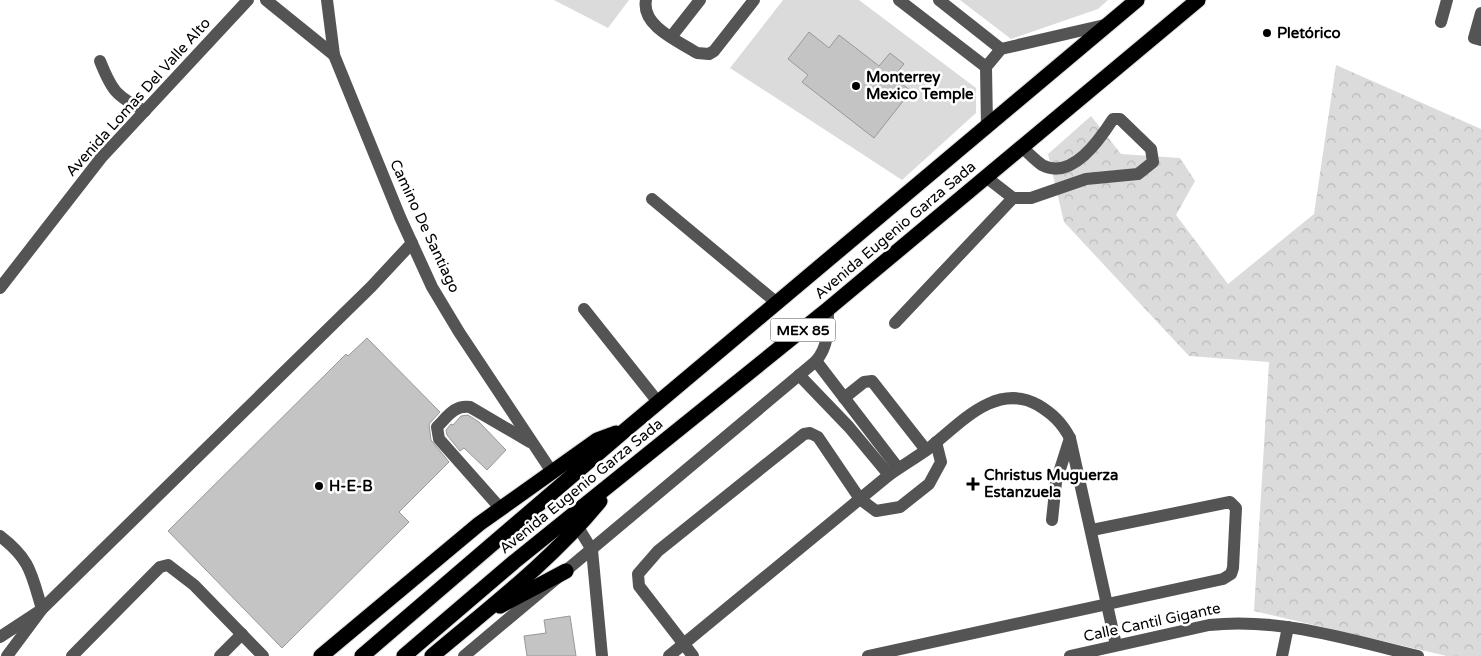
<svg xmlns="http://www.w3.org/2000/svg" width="1481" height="656" viewBox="0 0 1481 656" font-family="'Varela Round',sans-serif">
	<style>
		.green { fill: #dbdbdb }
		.forest { fill: url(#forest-crowns) }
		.building { fill: #c4c4c4; stroke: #989898 }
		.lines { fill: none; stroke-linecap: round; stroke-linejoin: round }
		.highway-casing { stroke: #dbdbdb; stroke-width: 17 }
		.minor { stroke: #545454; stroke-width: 12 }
		.highway { stroke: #000; stroke-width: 15 }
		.poi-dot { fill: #000; stroke: #fff; stroke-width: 2 }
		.labels { text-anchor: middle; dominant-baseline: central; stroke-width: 5; stroke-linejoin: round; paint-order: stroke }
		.shield { fill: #fff; stroke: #4c4c4c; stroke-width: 1 }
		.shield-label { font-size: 14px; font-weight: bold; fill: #000 }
		.poi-label { font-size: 15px; font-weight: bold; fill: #000; stroke: #fff; text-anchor: start }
		.street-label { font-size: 15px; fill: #000; stroke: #fff }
	</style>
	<defs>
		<pattern id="forest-crowns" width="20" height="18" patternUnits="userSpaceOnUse" patternTransform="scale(1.25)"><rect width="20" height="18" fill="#dbdbdb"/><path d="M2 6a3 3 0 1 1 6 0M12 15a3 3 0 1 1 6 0" fill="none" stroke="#bababa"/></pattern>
	</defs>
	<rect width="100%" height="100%" fill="#fff"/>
	<g class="green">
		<polygon points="554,0 629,0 608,28"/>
		<polygon points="783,0 859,0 976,88 976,113 902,180 730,68"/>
		<polygon points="960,0 1108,0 1098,9 1011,39"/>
	</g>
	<polygon class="forest" points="1336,65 1481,129 1481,656 1447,656 1254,611 1269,362 1189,356 1064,222 1048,154 1091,116 1121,154 1180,158 1195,181 1176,215 1228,284 1314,214"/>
	<g class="building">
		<polygon points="809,32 829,48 839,35 879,66 890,53 904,64 893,77 911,91 874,138 802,82 808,75 788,59"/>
		<polygon points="367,338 440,412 429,424 431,440 449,462 399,512 409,522 282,648 168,531 346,354 348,356"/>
		<polygon points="468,415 479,422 506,450 487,470 464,448 460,451 447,435 446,430 451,424 453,425 461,416"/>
		<polygon points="570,616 576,656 527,656 524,636 546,633 544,620"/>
	</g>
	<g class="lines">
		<defs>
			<g id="highway">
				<polyline points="500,606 566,571"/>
				<polyline points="321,656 479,524 597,440 616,433"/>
				<polyline points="362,656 623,432 1137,0"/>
				<polyline points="404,656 514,562 828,309 1198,0"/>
				<path d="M432,656c58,-49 120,-96 168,-155"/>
			</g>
		</defs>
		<use href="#highway" class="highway-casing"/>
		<g class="minor">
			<polyline points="266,0 334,55"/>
			<polyline points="327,0 334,55 400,217 432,287 459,332 552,472"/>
			<path d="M646,0c-5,26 32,41 51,53l12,1 5,-3 40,-51"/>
			<polyline points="899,0 986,67"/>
			<polyline points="939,0 1001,49"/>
			<polyline points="1481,13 1474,38 1481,40"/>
			<polyline points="1441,22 1447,0"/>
			<polyline points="671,37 700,0"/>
			<path d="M100,61c12,30 16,35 45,50"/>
			<polyline points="987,126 986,67 1001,49 1109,24"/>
			<path d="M986,177l27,21h18l55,-19 52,-5 15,-12 -2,-13 -31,-30h-7c-13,20 -41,62 -71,46 -7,-5 -14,-12 -20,-18"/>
			<polyline points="652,199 777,303"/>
			<polyline points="0,288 101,158 248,0"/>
			<polyline points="584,309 658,402"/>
			<polyline points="895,323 1013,198"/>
			<polyline points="816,361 898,468"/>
			<polyline points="799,375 849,427 889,475"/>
			<polyline points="844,398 864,382 872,381 926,450"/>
			<path d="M501,509l-62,-70 -2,-12c11,-11 17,-22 33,-20l60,35"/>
			<polyline points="1052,520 1056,482 1070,438"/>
			<polyline points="578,527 592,550 602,656"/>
			<path d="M0,536c31,24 31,37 42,73"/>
			<polyline points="0,637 38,612"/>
			<polyline points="7,656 42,609 371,287 412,243"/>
			<polyline points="72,656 160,567 168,565 194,585 263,656"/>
			<polyline points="220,656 242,634"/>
			<path d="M464,656l352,-295c13,-15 12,-33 12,-52"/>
			<path d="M669,656l220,-181c13,-9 26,-17 39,-26 31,-24 67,-68 110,-44 15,9 24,18 32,33l46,207"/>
			<polyline points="693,656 639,586 638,574 658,551 804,434 810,433 818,437 860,499 876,511 900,507 929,484 941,462 936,442"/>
			<polyline points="868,656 1223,579 1231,574 1233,568 1236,508 1230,502 1092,530"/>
			<path d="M1070,656l139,-31c70,-8 141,15 209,31"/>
			<polyline points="1282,656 1288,627"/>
		</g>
		<use href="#highway" class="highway"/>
	</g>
	<g class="poi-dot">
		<circle cx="1267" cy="33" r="5"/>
		<circle cx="856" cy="86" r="5"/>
		<path d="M970.5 476.5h5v5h5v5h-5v5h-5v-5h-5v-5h5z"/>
		<circle cx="319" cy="486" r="5"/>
	</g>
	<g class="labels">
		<rect class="shield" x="770.5" y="318.5" width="65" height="23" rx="4"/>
		<g class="shield-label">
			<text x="803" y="330">MEX 85</text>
		</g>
		<g class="poi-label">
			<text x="1277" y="33">Pletórico</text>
			<text x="866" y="77">Monterrey<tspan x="866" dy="17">Mexico Temple</tspan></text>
			<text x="984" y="475">Christus Muguerza<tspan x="984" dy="17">Estanzuela</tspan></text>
			<text x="329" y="486">H-E-B</text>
		</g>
		<g class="street-label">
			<text transform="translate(138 97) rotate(-48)">Avenida Lomas Del Valle Alto</text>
			<text transform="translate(425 226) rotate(65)">Camino De Santiago</text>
			<text transform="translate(895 230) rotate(-40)">Avenida Eugenio Garza Sada</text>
			<text transform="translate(581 486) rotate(-39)">Avenida Eugenio Garza Sada</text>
			<text transform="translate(1152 622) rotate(-12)">Calle Cantil Gigante</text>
		</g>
	</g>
</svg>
